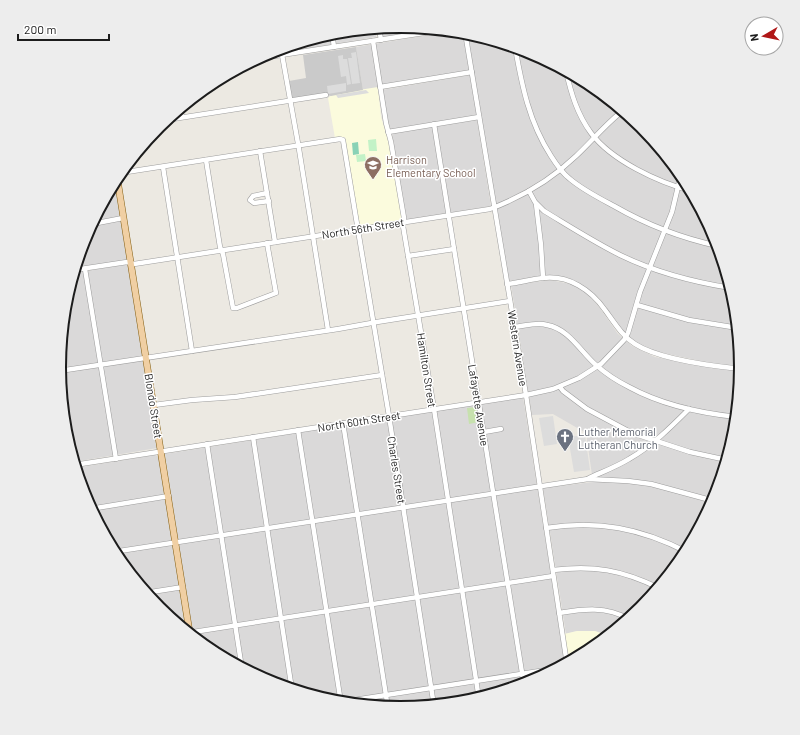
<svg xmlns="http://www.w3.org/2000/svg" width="800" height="735" viewBox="0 0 800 735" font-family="Barlow,sans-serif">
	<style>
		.residential { fill: #dad9d9 }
		.education { fill: #fbfbdd }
		.religious { fill: #cacaca }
		.grass { fill: #c7e1ae }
		.park { fill: #c3f2c7 }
		.pitch { fill: #89d2b6 }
		.parking { fill: #dcdcdc }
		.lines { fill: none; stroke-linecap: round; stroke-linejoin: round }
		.minor-casing { stroke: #9d9d9d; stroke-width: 5.5 }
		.major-casing { stroke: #825d11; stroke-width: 7 }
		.minor { stroke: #fff; stroke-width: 4.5 }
		.major { stroke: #f0cfa3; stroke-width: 6 }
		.labels { text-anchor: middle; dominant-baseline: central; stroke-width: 3; stroke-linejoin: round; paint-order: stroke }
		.education-label { font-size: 11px; fill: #785e54; stroke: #fff; text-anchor: start }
		.street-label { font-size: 11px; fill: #1c1c1c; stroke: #fff }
		.worship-label { font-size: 11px; fill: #5b616d; stroke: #fff; text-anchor: start }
		.rim { fill: none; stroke: #1c1c1c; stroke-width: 2 }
	</style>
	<rect width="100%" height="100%" fill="#ece9e2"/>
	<g class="residential">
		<polygon points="400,26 431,29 383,37 382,28"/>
		<polygon points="375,28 376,37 262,56 270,52 334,33"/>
		<polygon points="453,31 463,32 471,71 363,90 356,47"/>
		<polygon points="467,33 531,52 590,84 642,126 684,178 716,237 735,301 741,367 705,362 654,351 637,343 622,331 599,298 581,284 566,277 547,276 509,281"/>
		<polygon points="470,75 477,115 389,130 382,90"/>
		<polygon points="477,120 491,206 405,220 392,133"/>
		<polygon points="115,180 128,260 75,268 85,237"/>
		<polygon points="128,264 157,448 74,462 65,434 59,367 65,301 74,273"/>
		<polygon points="550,280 571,284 586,291 599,307 618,334 632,346 655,357 713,368 741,371 735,434 715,498 684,557 641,609 609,636 595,631 577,631 566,634 543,488 593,482 586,433 553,414 532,415 511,285"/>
		<polygon points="523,397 565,665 530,683 466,702 400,709 333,702 269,683 210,651 193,637 165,454"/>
		<polygon points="155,455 158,456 160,460 187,633 158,609 116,557 84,498 75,468"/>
	</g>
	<g class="education">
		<polygon points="378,87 381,117 388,140 402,220 359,227 345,137 335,138 328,98 333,94"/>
		<polygon points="577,631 595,631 609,636 590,652 568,663 564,634"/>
	</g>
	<polygon class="religious" points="356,47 363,90 331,96 322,94 292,98 289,81 306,78 303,55"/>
	<polygon class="grass" points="476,407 479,422 469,424 467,408"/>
	<g class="park">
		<polygon points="376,139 377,151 369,151 368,140"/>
		<polygon points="365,154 366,161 357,162 356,155"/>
	</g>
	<polygon class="pitch" points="358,142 359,154 353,155 352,143"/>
	<g class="parking">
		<polygon points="356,52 360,83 352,84 348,58 352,58 351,53"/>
		<polygon points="343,55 343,59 347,59 351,84 347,85 346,76 341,77 338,56"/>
		<polygon points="346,83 346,91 328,94 327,86"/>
		<polygon points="366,90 369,93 338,98 336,95"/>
		<polygon points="553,416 557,444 544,446 539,418"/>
		<polygon points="585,435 590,470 574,472 568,437"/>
	</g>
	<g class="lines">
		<defs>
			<g id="minor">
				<polyline points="379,28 381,40"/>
				<polyline points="465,32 526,395 567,664"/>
				<polyline points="332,33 334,47"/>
				<polyline points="373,41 386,123 391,142 404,218 403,226 434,409 479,699"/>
				<path d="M515,47c7,39 14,75 36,109 5,8 11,17 19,23 13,11 29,19 44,27 33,19 67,32 104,40"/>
				<polyline points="281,49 299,149 328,330"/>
				<polyline points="255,59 443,30"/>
				<path d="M566,71c5,22 11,43 25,62 21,28 67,49 100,58"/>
				<polyline points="380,87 472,72"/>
				<polyline points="180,108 182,117"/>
				<polyline points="166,120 326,95"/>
				<polyline points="434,124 524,685"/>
				<polyline points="388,132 479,117"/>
				<polyline points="260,151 275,242"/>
				<polyline points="206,160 220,247 223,254 233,308 237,308 276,293 267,243"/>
				<polyline points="163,167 192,351"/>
				<polyline points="120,173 340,139 343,140 389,416 434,706"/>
				<path d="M529,191l6,11 9,9c25,15 50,31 76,44 35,17 73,27 111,33"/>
				<polyline points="267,193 253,196 250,200 254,203 269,201"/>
				<polyline points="536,204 541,245 543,278"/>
				<polyline points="92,224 123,218"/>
				<polyline points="408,256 454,249"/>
				<polyline points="85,269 116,459"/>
				<path d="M74,270l53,-8 7,2 356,-55c32,-12 62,-30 86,-53 15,-14 28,-30 44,-43l1,-4"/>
				<path d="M507,284c12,-1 24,-5 36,-6 26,-3 48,12 62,32 9,12 17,26 30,34 25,16 77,22 106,25"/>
				<polyline points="637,305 689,320 738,328"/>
				<path d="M514,327c11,-1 23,-5 33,-2 22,4 33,26 49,40 9,8 21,16 33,22 33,18 70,26 108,30"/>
				<polyline points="59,371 338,329 377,322 510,301"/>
				<polyline points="560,387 563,391 587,409 632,433 690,452 727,460"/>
				<polyline points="154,405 192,400 235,397 382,375"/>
				<polyline points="343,423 388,708"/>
				<polyline points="298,430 341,703"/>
				<polyline points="65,431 65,435"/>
				<polyline points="484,432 501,429"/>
				<polyline points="253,437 292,690"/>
				<polyline points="207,444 242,669"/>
				<polyline points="74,465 526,395 553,389 579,378 601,364 624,340 628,333 640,292 672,212 681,174"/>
				<path d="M589,478c13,-6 27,-11 40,-19 23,-13 41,-31 60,-50"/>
				<polyline points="90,509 169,496"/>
				<path d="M546,528c52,-8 94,0 141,24"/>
				<polyline points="113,552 588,479 628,481 651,484 714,501"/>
				<path d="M553,570c41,-5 69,0 106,18"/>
				<polyline points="145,593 183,587"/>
				<path d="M559,613c25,-4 47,-7 70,6"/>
				<polyline points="187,633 553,576"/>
				<polyline points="335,703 559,668"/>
			</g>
			<polyline id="major" points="117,177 190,635"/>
		</defs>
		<use href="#minor" class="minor-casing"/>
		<use href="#major" class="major-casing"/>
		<use href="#minor" class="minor"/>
		<use href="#major" class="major"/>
	</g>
	<defs>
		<symbol id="school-pin" viewBox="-11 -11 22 30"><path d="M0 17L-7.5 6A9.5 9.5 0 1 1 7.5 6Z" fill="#8d6e63" stroke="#fff"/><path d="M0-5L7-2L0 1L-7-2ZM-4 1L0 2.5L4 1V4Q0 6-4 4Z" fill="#fff"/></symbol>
		<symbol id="church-pin" viewBox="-11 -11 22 30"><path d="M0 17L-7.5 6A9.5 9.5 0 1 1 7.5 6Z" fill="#6b7280" stroke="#fff"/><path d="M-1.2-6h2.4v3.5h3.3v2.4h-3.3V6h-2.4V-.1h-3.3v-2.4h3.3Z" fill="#fff"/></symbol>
	</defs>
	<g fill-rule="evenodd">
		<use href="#school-pin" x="363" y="155" width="20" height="27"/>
		<use href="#church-pin" x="555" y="427" width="20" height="27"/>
	</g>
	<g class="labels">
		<g class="education-label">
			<text x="386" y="159">Harrison<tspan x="386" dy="13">Elementary School</tspan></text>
		</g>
		<g class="street-label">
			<text transform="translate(363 228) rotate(-9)">North 56th Street</text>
			<text transform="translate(518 348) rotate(81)">Western Avenue</text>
			<text transform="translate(427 370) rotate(81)">Hamilton Street</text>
			<text transform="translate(479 405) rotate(81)">Lafayette Avenue</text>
			<text transform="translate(154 406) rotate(81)">Blondo Street</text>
			<text transform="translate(359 421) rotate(-9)">North 60th Street</text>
			<text transform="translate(397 470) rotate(81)">Charles Street</text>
		</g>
		<g class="worship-label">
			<text x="578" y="431">Luther Memorial<tspan x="578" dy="13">Lutheran Church</tspan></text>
		</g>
	</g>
	<path d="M0 0H800V735H0ZM66 367a334 334 0 1 1 668 0a334 334 0 1 1-668 0Z" fill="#ededed" fill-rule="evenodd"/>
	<path class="rim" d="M66 367a334 334 0 1 1 668 0a334 334 0 1 1-668 0Z"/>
	<g transform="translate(764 36) rotate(261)"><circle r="19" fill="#ffffff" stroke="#a4a4a4"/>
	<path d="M0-3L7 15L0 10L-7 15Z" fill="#b01717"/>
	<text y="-6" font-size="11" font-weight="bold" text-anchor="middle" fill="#1c1c1c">N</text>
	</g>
	<path d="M18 34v6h91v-6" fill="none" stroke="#1c1c1c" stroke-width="2"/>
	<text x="24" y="34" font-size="12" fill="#1c1c1c" stroke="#ffffff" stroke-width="3" paint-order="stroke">200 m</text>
</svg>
